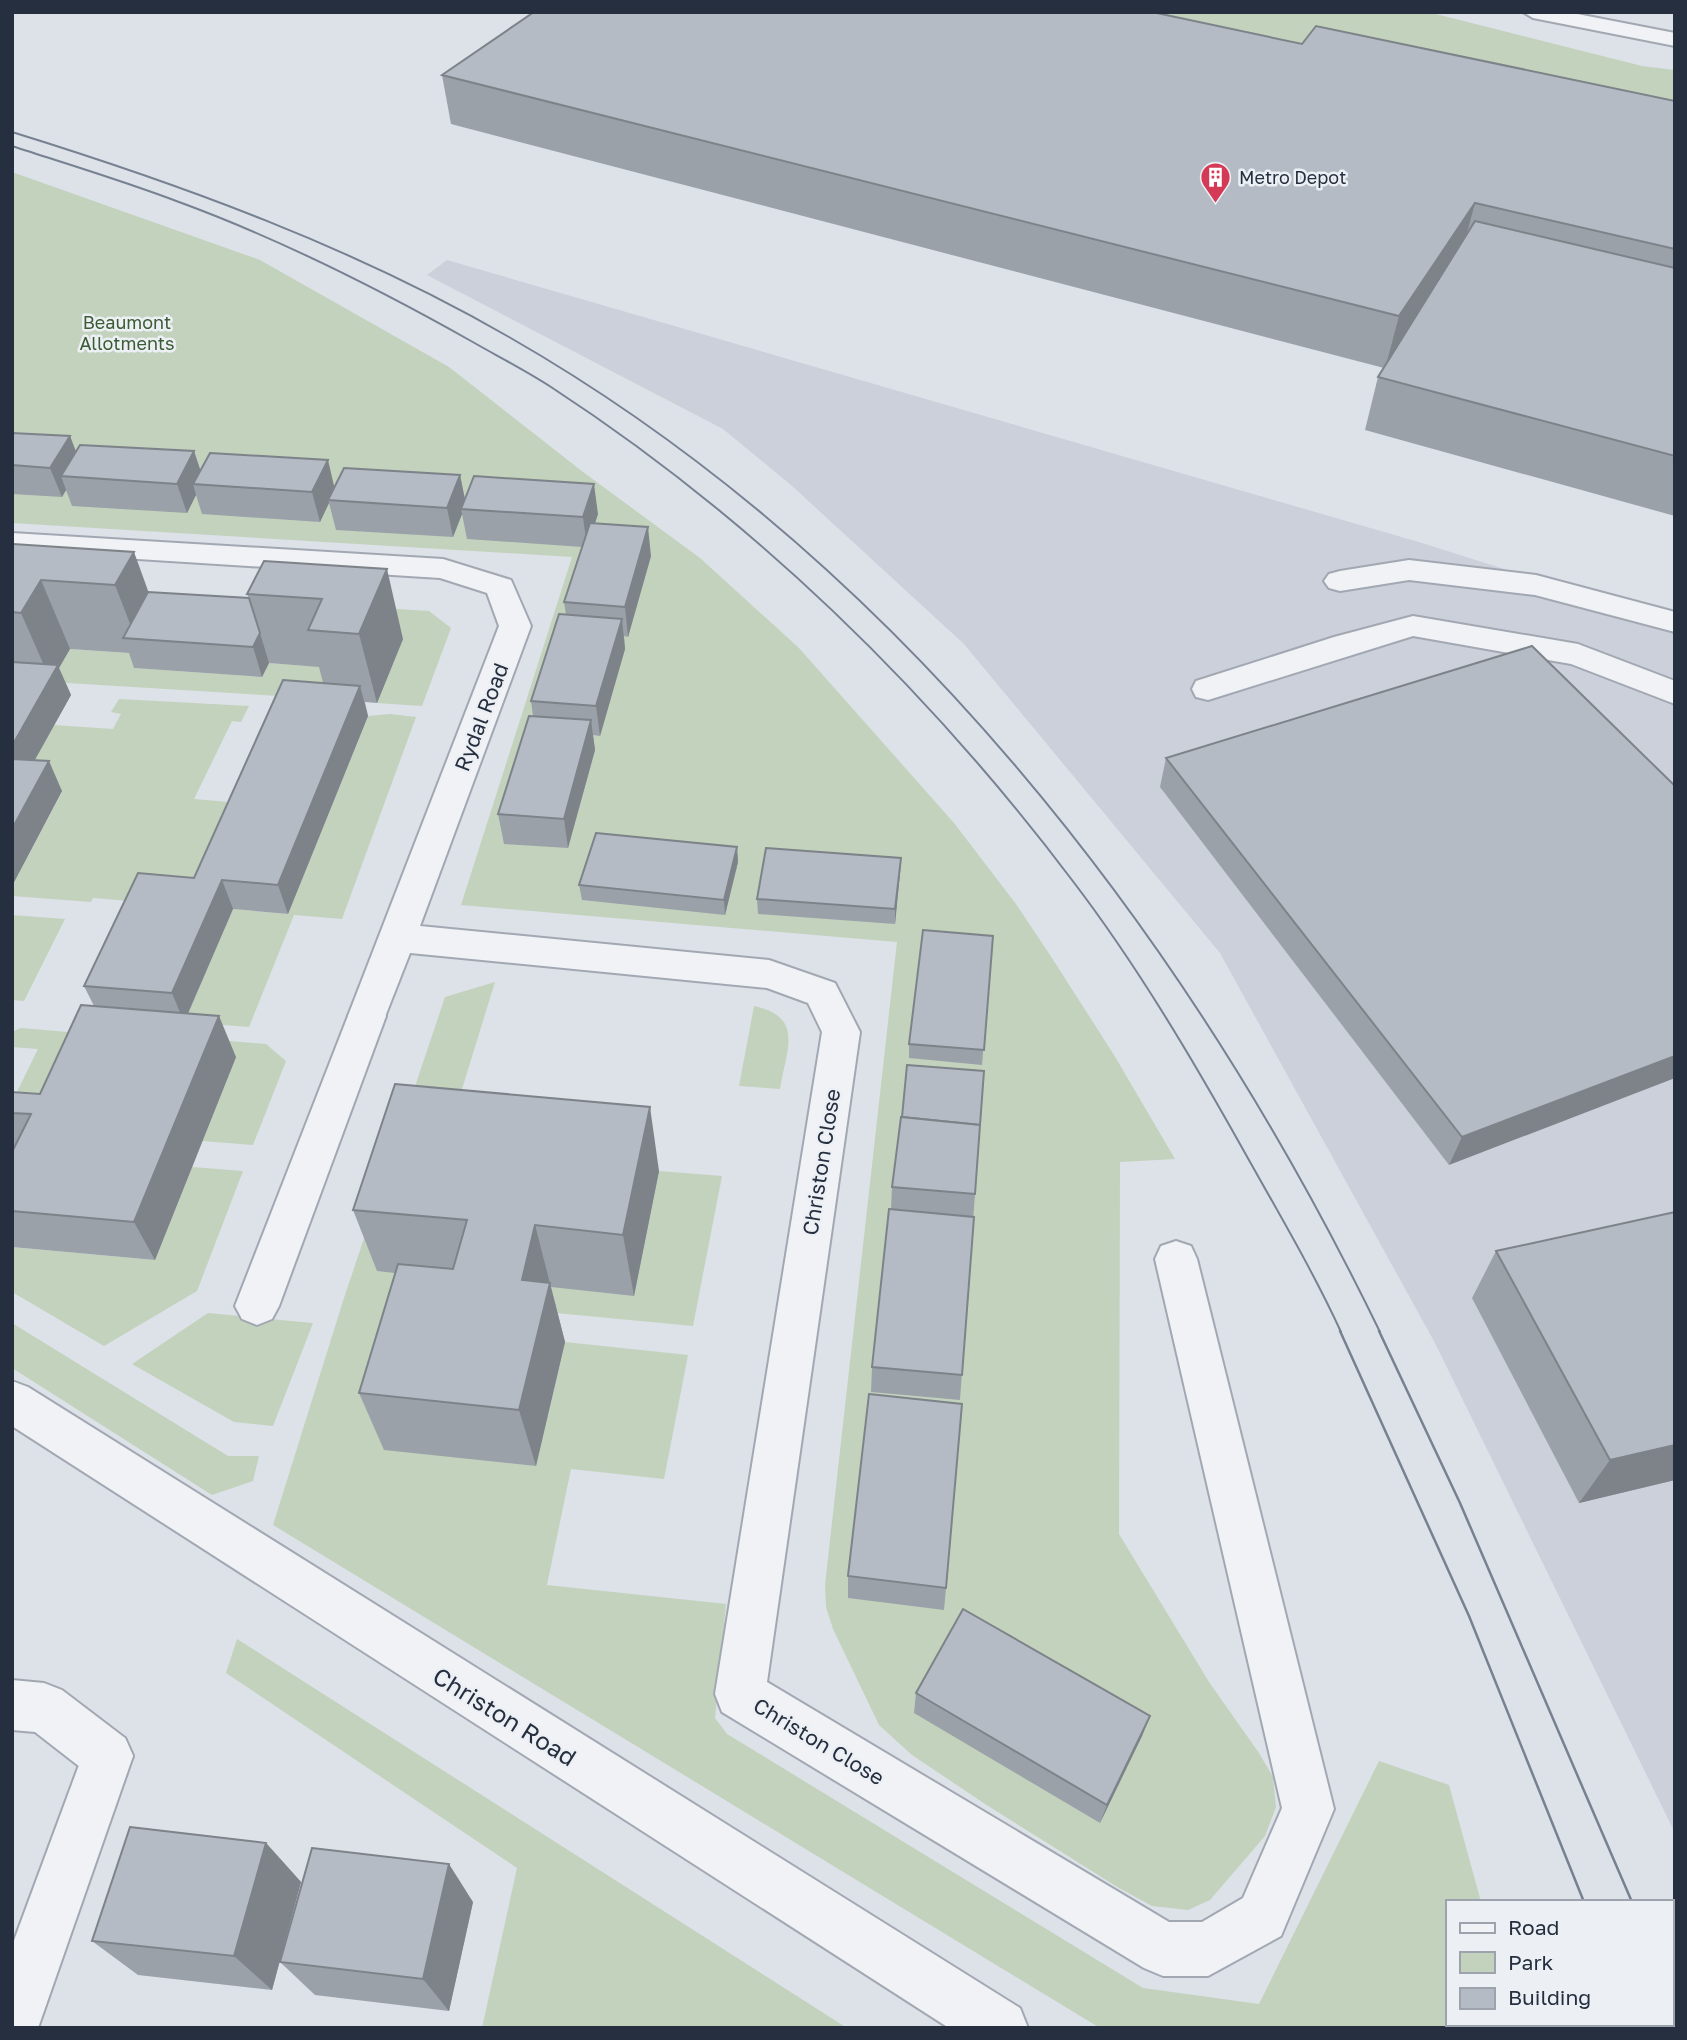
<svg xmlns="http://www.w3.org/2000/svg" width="1687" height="2040" viewBox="0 0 1687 2040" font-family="'Golos Text',sans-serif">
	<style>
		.built { fill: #cbd0da }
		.green { fill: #c3d2bd }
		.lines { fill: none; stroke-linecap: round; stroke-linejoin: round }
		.service-casing { stroke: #a2a8b2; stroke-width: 4 }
		.pedestrian-casing { stroke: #a2a8b2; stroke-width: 4 }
		.minor-casing { stroke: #a2a8b2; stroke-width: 4 }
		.service { fill: #f0f2f6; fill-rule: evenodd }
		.pedestrian { fill: #f0f2f6; fill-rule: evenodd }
		.minor { fill: #f0f2f6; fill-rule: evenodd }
		.tram-far1 { stroke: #768192; stroke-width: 2 }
		.tram { stroke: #768192; stroke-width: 2.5 }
		.wall { fill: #9ba1a9 }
		.shaded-wall { fill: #7e8389 }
		.building { fill: #b4bbc4; stroke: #7e8389; stroke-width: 2 }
		.labels { text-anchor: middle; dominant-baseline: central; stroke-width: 5; stroke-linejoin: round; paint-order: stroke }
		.far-poi-label { font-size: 18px; fill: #262f3f; stroke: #ecf0f5; text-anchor: start }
		.far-park-label { font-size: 18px; fill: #3b5b32; stroke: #ecf0f5 }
		.street-label { font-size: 21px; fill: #262f3f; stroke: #ecf0f5 }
		.near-street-label { font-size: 24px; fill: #262f3f; stroke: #ecf0f5 }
	</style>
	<rect width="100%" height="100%" fill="#dde1e8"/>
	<polygon class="built" points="447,260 1422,543 1675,623 1675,1833 1435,1343 1220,953 964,644 791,485 723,429 427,275"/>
	<g class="green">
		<polygon points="1089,12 1428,12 1642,66 1675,70 1675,134"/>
		<polygon points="12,172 260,260 449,367 583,472 700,558 799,648 954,823 1016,904 1050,955 1114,1055 1175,1159 1120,1162 1119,1534 1209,1682 1259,1753 1273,1777 1276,1807 1265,1836 1210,1900 1188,1910 1152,1906 1119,1888 985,1804 912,1755 879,1725 833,1629 826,1607 825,1585 897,942 461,905 572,557 12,523"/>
		<polygon points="365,607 429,611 451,628 422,706 377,703"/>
		<polygon points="70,649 142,654 135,668 262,677 269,663 341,668 328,699 51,682"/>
		<polygon points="119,699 249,706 241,722 232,721 194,799 251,804 205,907 93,898 91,902 12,896 12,886 62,792 19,788 54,725 113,729 121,714 111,712"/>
		<polygon points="390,714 416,717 342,919 294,915 249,1027 184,1022 233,909 288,914 368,716"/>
		<polygon points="12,915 65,919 24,1001 12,1000"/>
		<polygon points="495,982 443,1151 485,1281 536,1466 565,1342 688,1355 664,1479 571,1469 547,1585 726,1604 715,1718 727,1734 1143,1988 1259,2004 1379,1761 1449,1785 1481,1902 1447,1902 1447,2024 1514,2024 1515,2028 1100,2028 273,1525 343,1301 445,997"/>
		<path d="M754,1006c51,11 32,44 26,83l-41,-3z"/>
		<polygon points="21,1028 92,1034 46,1132 12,1102 38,1049 12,1047 12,1032"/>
		<polygon points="110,1031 266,1044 286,1061 253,1145 202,1141 235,1057"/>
		<polygon points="192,1167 243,1171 197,1291 104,1346 12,1292 12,1247 155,1260"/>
		<polygon points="659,1171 722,1176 693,1326 545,1312 550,1287"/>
		<polygon points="208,1313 313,1323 273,1426 234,1422 132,1364"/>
		<polygon points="12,1323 228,1456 259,1456 253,1481 212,1495 12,1368"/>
		<polygon points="237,1639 847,2028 482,2028 517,1868 226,1673"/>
	</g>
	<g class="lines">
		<defs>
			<g id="service">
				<polygon points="1409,560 1536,575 1675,612 1675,632 1535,595 1409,580 1340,591 1329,588 1324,581 1329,574 1340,571"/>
				<polygon points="1413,616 1578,644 1675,681 1675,704 1571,664 1413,636 1208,700 1196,697 1192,689 1196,681 1334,637"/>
				<polygon points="107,1730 125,1738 133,1756 38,2028 12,2028 12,1946 89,1738"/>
			</g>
			<g id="pedestrian">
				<polygon points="367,1001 381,1005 386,1016 279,1306 272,1319 257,1325 242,1319 235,1306 348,1016 353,1005"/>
				<polygon points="12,1680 44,1683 62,1690 125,1738 133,1756 125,1774 107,1782 89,1774 35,1732 12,1730"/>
			</g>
			<g id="minor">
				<polygon points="1523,12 1567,12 1675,33 1675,46 1533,18"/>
				<polygon points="12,533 443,559 511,580 531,626 420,926 769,960 835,983 860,1032 767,1682 1169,1922 1202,1922 1243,1898 1282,1808 1155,1259 1161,1246 1176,1241 1191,1246 1197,1259 1334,1809 1281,1936 1208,1976 1163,1976 1144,1968 722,1712 715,1694 822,1032 808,1003 767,988 410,953 381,1027 367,1031 353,1027 348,1016 499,626 487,593 440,578 12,551"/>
				<polygon points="12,1381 28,1387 1020,2008 1028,2028 949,2028 12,1426"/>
			</g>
		</defs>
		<use href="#service" class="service-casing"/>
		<use href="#pedestrian" class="pedestrian-casing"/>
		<use href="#minor" class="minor-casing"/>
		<use href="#service" class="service"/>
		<use href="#pedestrian" class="pedestrian"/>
		<use href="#minor" class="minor"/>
		<g class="tram-far1">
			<path d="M12,132c171,53 341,115 497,205 389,223 678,597 871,995"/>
			<path d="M12,146c55,18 112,35 167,56 101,37 198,86 292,139 26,15 54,29 80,46 201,131 376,301 521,493 65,85 121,180 173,273 33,59 68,118 96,179"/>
		</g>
		<g class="tram">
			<polyline points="1340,1331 1469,1616 1584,1902"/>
			<polyline points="1379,1331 1460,1503 1632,1902"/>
			<polyline points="1671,1998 1675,2008"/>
			<polyline points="1633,2024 1634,2028"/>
		</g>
	</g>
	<g class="wall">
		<polygon points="1302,44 1675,101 1675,516 1365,430 1378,377 1384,368 451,124 442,75"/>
		<polygon points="12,433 70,436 76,451 194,451 200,470 335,486 460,475 465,499 598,514 595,523 651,556 628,637 624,636 625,649 600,736 593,735 595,750 568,848 504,844 498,814 533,716 531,701 566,615 564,602 582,547 467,539 462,514 453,537 336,530 329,503 320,522 202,514 196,495 187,513 72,506 66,490 62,497 12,494"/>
		<polygon points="12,546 148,592 249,598 247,594 264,561 403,639 377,703 365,702 368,716 288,914 233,909 188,1014 236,1057 155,1260 12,1247 12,1152 13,1150 12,1150 12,1092 40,1094 94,1006 84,986 194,878 323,683 319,667 269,663 262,677 134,668 129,653 70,649 59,668 71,695 35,760 62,791 12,886"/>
		<polygon points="1166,758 1675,786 1449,1165 1160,787"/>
		<polygon points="737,847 738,862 725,915 582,900 579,885"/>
		<polygon points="901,858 900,873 895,924 758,914 757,899"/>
		<polygon points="993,936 982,1065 909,1058 909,1044"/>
		<polygon points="659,1171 634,1296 551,1287 565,1342 536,1466 384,1450 359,1393 395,1273 377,1271 353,1210"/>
		<polygon points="892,1187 975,1194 960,1400 871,1392 872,1367 891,1210"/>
		<polygon points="1675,1212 1675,1480 1579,1503 1472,1298 1496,1251"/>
		<polygon points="848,1576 946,1588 944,1610 848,1598"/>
		<polygon points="916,1693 1150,1716 1142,1736 1100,1823 914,1713"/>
		<polygon points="266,1843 301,1882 272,1990 138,1975 92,1941"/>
		<polygon points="473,1902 449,2011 315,1995 280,1962"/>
	</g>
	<g class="shaded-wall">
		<polygon points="1475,203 1461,255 1385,369 1399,316"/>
		<polygon points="70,436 81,466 61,476 66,490 62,497 50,468"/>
		<polygon points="194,451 204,481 193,484 196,495 187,513 177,484"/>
		<polygon points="328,460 335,490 328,500 329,503 320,522 312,492"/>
		<polygon points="460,475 466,505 461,509 462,514 453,537 447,508"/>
		<polygon points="594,484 598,514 587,547 583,517"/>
		<polygon points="648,527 651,556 628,637 625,607"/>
		<polygon points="134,552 159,621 136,639 115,585"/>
		<polygon points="387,569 403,639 377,703 359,634"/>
		<polygon points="41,580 70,649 59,668 71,695 19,788 12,773 12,746 50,679 21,613"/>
		<polygon points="622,619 625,649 600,736 596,706"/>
		<polygon points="260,633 269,663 262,677 253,647"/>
		<polygon points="360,686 368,716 288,914 278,885"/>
		<polygon points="591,720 595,750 568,848 564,819"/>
		<polygon points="49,761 62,791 12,886 12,829"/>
		<polygon points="737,847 738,862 725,915 724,900"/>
		<polygon points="901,858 900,873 895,924 895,909"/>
		<polygon points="222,880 233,909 184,1022 172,993"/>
		<polygon points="219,1016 236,1057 155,1260 134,1222"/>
		<polygon points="1675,1056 1675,1078 1449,1165 1462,1137"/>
		<polygon points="650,1107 659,1171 634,1296 623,1235"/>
		<polygon points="535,1225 565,1342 536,1466 519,1410 522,1280"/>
		<polygon points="1675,1445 1675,1480 1579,1503 1610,1460"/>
		<polygon points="1150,1716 1142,1736 1100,1823 1107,1805"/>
		<polygon points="266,1843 301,1882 272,1990 234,1956"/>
		<polygon points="449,1864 473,1902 449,2011 423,1979"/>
	</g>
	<g class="building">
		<polygon points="534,12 1152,12 1302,44 1316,26 1675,101 1675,249 1475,203 1399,316 442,75"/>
		<polygon points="1475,221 1675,268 1675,456 1378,377"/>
		<polygon points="12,433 70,436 50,468 12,465"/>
		<polygon points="80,445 194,451 177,484 61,476"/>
		<polygon points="210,453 328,460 312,492 193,484"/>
		<polygon points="344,468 460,475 447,508 328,500"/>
		<polygon points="474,476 594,484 583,517 461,509"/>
		<polygon points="590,523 648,527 625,607 564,602"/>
		<polygon points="13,544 134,552 115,585 41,580 21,613 12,612 12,546"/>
		<polygon points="264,561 387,569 359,634 308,630 322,599 247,594"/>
		<polygon points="148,592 249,598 260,633 253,647 123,638"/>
		<polygon points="559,614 622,619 596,706 531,701"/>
		<polygon points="1532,646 1675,786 1675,1056 1462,1137 1166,758"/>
		<polygon points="12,662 58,665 12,746"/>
		<polygon points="283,680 360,686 278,885 222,880 172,993 84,986 138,873 194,878"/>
		<polygon points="529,716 591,720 564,819 498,814"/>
		<polygon points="12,759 49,761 12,829"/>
		<polygon points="596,833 737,847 724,900 579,885"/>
		<polygon points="766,848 901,858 895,909 757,899"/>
		<polygon points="923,930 993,936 984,1050 909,1044"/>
		<polygon points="81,1005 219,1016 134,1222 12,1211 12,1152 31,1114 12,1113 12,1092 40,1094"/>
		<polygon points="907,1065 984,1071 980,1125 902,1117"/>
		<polygon points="395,1084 650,1107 623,1235 535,1225 522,1280 550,1283 519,1410 359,1393 398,1264 453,1269 467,1220 353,1210"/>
		<polygon points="901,1117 980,1125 975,1194 892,1187"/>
		<polygon points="889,1209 974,1217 962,1375 872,1367"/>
		<polygon points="1675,1212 1675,1445 1610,1460 1496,1251"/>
		<polygon points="869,1394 962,1404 946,1588 848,1576"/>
		<polygon points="963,1609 1150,1716 1107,1805 916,1693"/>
		<polygon points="130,1827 266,1843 234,1956 92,1941"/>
		<polygon points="312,1848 449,1864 423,1979 280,1962"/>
	</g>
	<defs>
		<symbol id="building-pin" viewBox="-11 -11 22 30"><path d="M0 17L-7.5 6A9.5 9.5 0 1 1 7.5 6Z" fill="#d43a56" stroke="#ecf0f5"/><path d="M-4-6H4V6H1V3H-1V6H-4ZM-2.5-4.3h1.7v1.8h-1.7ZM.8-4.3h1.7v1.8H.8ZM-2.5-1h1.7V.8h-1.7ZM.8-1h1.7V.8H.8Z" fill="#fff"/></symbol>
	</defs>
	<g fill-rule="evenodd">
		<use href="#building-pin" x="1198" y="160" width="35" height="47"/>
	</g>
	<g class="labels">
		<g class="far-poi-label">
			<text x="1239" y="177">Metro Depot</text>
		</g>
		<g class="far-park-label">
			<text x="127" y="322">Beaumont<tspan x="127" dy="21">Allotments</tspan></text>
		</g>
		<g class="street-label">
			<text transform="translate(481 717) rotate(-69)">Rydal Road</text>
			<text transform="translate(821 1162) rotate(-81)">Christon Close</text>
			<text transform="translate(819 1741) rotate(31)">Christon Close</text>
		</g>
		<g class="near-street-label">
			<text transform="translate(505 1716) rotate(32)">Christon Road</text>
		</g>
	</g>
	<rect width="1687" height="2040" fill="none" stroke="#262f3f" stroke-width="28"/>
	<rect x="1446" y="1900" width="228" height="126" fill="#ecf0f5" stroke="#9da3ac" stroke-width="2"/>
	<rect x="1460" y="1923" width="35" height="10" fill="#f0f2f6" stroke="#9da3ac" stroke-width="2"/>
	<text x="1508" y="1935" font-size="21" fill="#262f3f">Road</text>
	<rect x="1460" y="1952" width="35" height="21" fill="#c3d2bd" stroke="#9da3ac" stroke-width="2"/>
	<text x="1508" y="1970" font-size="21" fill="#262f3f">Park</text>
	<rect x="1460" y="1988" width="35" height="21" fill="#b4bbc4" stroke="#9da3ac" stroke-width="2"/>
	<text x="1508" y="2005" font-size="21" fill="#262f3f">Building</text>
</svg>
